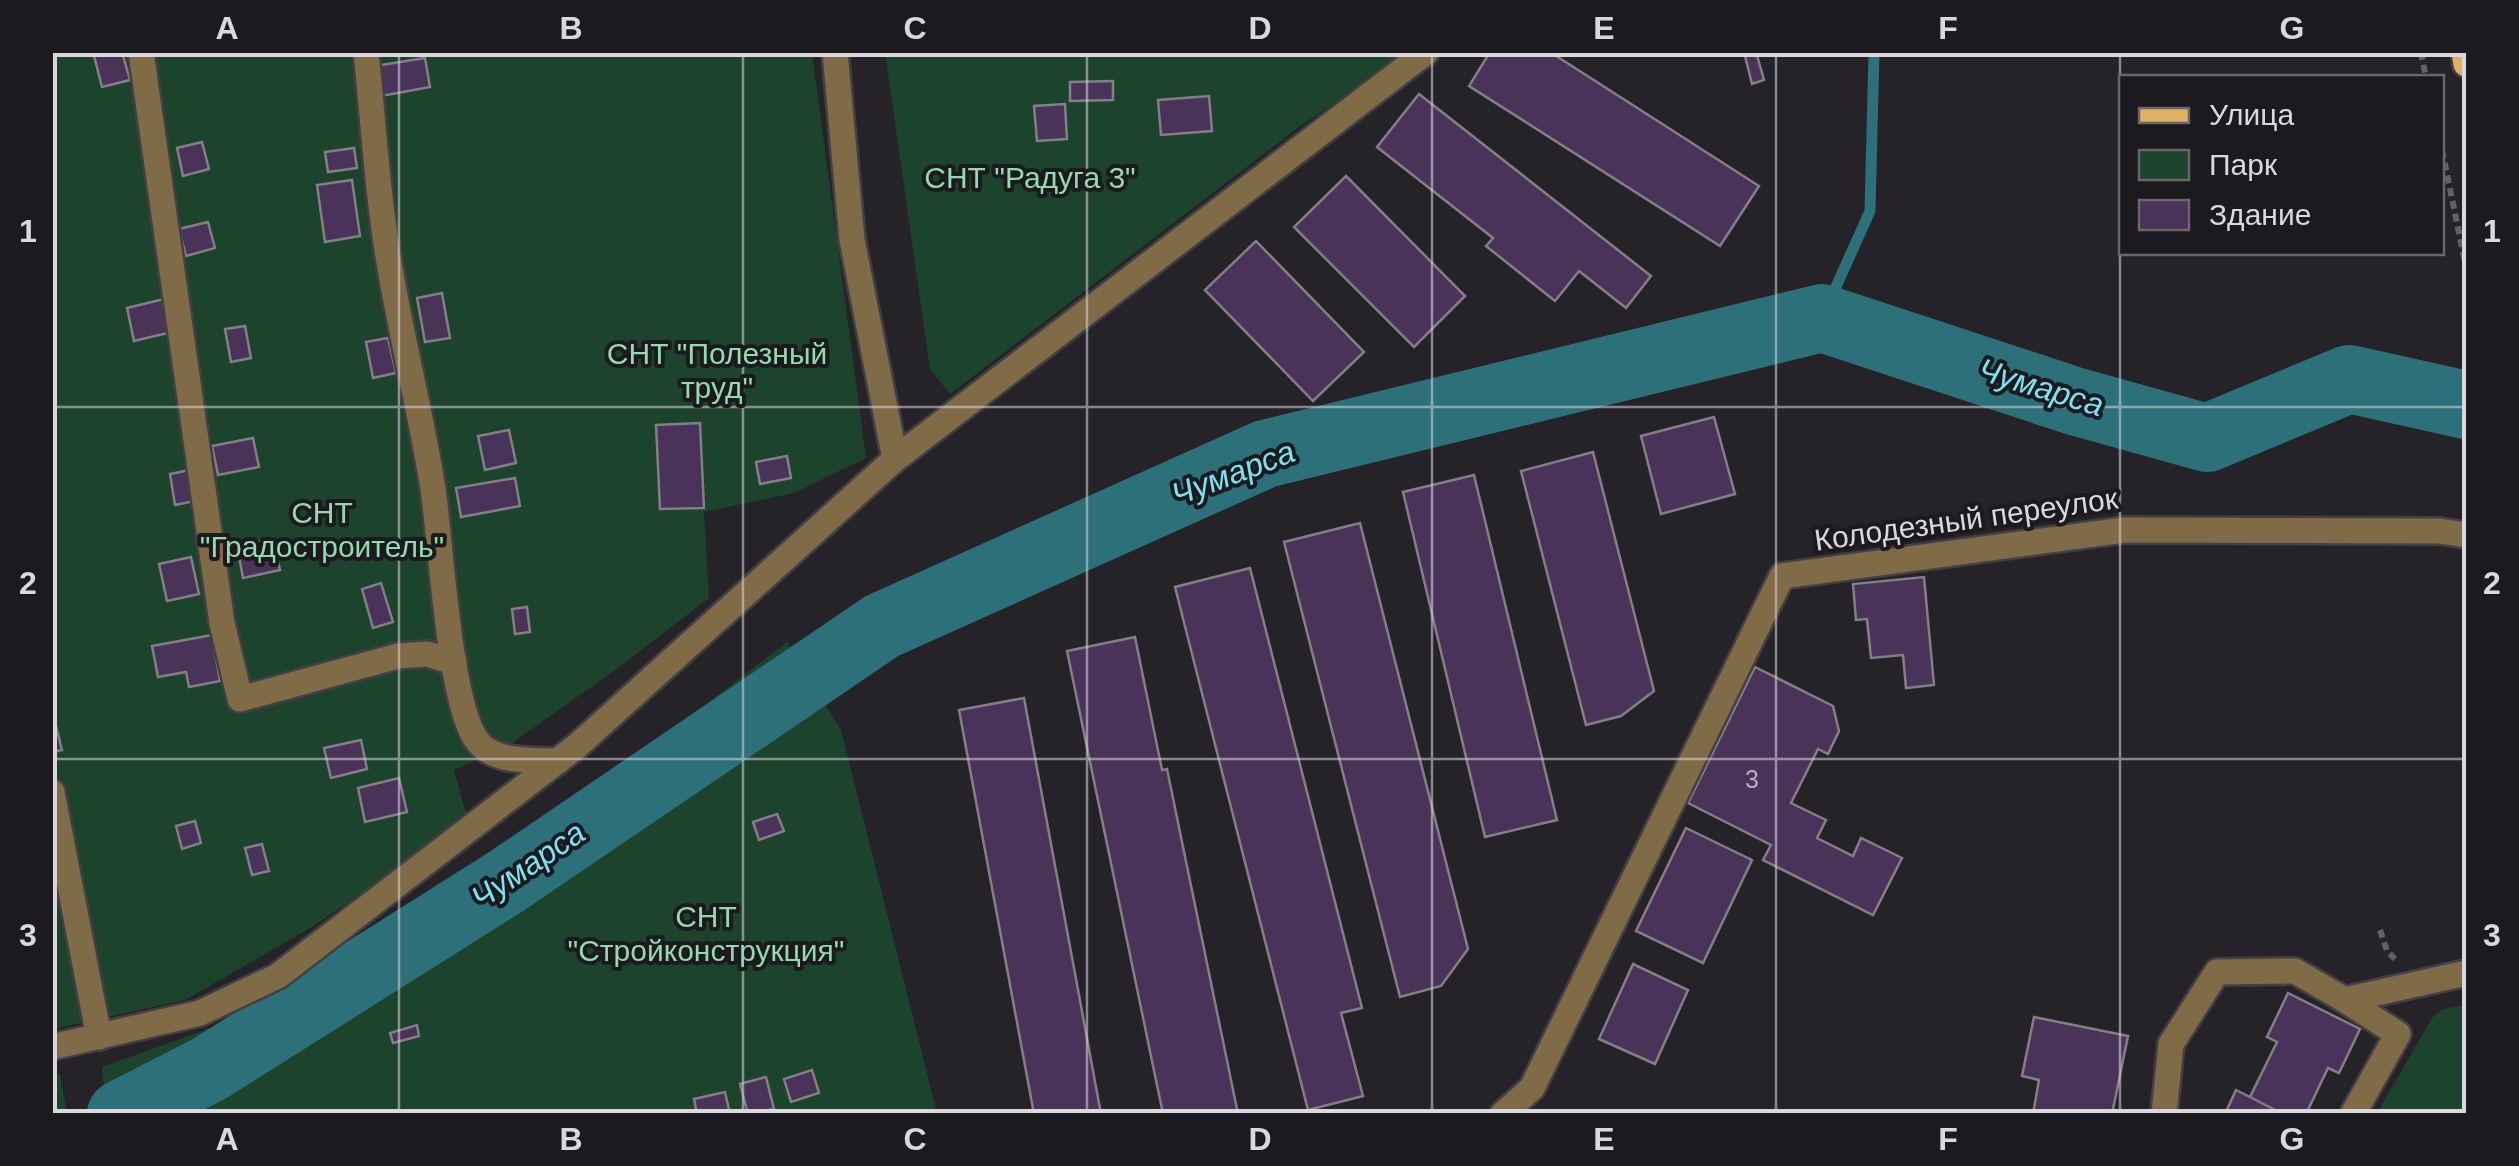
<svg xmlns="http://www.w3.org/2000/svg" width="2519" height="1166" viewBox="0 0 2519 1166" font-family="Helvetica,sans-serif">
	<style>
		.green { fill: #1c432c }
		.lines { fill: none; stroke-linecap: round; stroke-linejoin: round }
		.stream { stroke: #2c707a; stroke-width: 11 }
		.river { stroke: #2c707a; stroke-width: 68 }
		.building { fill: #4a3359; stroke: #837f86; stroke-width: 2.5 }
		.minor-casing { stroke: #424045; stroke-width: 30 }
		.major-casing { stroke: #424045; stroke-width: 30 }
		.path { stroke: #636166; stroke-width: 6; stroke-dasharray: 8 5; stroke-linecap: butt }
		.minor { stroke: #806b47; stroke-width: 25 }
		.major { stroke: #ddb263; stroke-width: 25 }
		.grid { fill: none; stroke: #d9d8db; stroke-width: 2.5; stroke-opacity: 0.55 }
		.labels { text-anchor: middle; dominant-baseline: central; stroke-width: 8; stroke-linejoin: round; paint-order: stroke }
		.number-label { font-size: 25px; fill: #b5afba }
		.park-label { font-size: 30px; fill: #91dbac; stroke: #1c1a1f }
		.street-label { font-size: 30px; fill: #d9d8db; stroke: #1c1a1f }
		.water-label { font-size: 32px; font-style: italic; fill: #7ae3f2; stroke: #1c1a1f }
		.neatline { fill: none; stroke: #d9d8db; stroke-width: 4 }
		.grid-label { font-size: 32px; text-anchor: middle; font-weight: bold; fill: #d9d8db }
	</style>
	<rect width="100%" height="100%" fill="#252328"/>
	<g class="green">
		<polygon points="52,53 812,53 866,458 794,493 704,512 709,598 614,671 512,743 454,770 468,821 312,927 185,1000 53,1029"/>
		<polygon points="885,53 1411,53 1303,124 950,394 930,369"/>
		<polygon points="787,642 841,730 937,1113 107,1113 102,1067 285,1001 460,894"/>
		<polygon points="2466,1005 2466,1113 2377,1113 2432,1018 2443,1009"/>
		<polygon points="60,1074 67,1113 53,1113 53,1076"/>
	</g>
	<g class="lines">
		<polyline class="stream" points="1822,318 1870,211 1874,52"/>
		<polyline class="river" points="121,1114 209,1069 507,881 882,626 1265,454 1822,318 2074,401 2207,438 2349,379 2466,405"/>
	</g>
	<g class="building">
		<polygon points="93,52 122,52 130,80 102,87"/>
		<polygon points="1490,52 1550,52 1759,186 1720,246 1469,86"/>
		<polygon points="1756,52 1764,80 1752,84 1745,56"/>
		<polygon points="425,58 430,87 381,96 375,66"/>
		<polygon points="1113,81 1113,100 1070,101 1070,82"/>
		<polygon points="1419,94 1651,276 1626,308 1579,271 1555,301 1486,246 1493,238 1377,147"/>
		<polygon points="1209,96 1212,131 1161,135 1158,100"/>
		<polygon points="1065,104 1067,139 1037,141 1034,106"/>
		<polygon points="202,142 209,169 183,176 177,148"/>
		<polygon points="354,148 357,168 328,172 325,152"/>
		<polygon points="1346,176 1465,296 1414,347 1294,227"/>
		<polygon points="352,180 360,236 325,242 317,185"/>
		<polygon points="208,222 215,248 186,256 179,229"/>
		<polygon points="1256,241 1364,352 1313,401 1205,290"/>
		<polygon points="442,293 450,338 425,342 417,298"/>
		<polygon points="164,299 172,332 134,341 127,308"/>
		<polygon points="245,326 251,358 231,362 225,329"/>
		<polygon points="388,338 396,373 373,378 366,342"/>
		<polygon points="1714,417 1735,494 1661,514 1641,436"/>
		<polygon points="700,423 704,508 660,509 656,425"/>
		<polygon points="509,430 516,463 485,470 478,436"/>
		<polygon points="253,438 259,467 218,475 212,446"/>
		<polygon points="1593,452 1654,691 1621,716 1586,725 1521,471"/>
		<polygon points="787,456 791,478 760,484 756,462"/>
		<polygon points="190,470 195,501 175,505 170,474"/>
		<polygon points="1474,475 1557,820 1485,837 1403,492"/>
		<polygon points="515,478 520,506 461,517 456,488"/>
		<polygon points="1360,523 1468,949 1441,986 1400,997 1284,542"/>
		<polygon points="273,538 280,570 243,578 237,546"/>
		<polygon points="191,557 199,594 167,601 159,564"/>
		<polygon points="1250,568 1362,1008 1341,1013 1363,1096 1308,1110 1175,587"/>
		<polygon points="1924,577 1934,685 1906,688 1903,655 1871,658 1867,619 1856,620 1853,584"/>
		<polygon points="381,583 393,622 373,628 362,589"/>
		<polygon points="527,607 530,632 515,634 512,609"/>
		<polygon points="212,635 220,681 189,687 186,672 158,677 152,646"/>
		<polygon points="1135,637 1162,770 1167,769 1238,1114 1163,1114 1067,651"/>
		<polygon points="1755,667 1833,706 1839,731 1828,754 1818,749 1791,803 1826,820 1817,838 1853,856 1861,838 1902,858 1873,915 1763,860 1771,845 1688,803"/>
		<polygon points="1024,698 1101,1114 1034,1114 959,710"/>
		<polygon points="56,726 62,750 52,752 52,727"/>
		<polygon points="361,740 367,769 331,778 324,748"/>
		<polygon points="399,778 407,812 365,822 358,788"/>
		<polygon points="777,814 784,831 759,840 753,822"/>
		<polygon points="195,821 201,843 182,849 176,826"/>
		<polygon points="1686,828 1752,860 1703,963 1636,931"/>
		<polygon points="262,844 269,871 252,875 245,848"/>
		<polygon points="1633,964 1688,990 1655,1064 1599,1039"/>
		<polygon points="2288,993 2360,1029 2339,1073 2328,1068 2306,1114 2272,1114 2248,1101 2277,1042 2267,1037"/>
		<polygon points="2034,1017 2128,1036 2112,1114 2033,1114 2039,1080 2022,1076"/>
		<polygon points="417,1025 419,1036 393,1043 390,1033"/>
		<polygon points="812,1070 819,1093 791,1102 784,1079"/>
		<polygon points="766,1077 774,1109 748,1114 740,1084"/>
		<polygon points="2236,1090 2250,1097 2283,1114 2225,1114"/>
		<polygon points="725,1092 730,1114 697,1114 694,1099"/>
	</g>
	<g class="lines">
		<defs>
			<g id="minor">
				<polyline points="141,52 222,623 240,699 398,656 427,654 454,662"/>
				<path d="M366,52c8,76 12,153 26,227 12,70 30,139 41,210 8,53 16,217 45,253 17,21 55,18 80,19"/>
				<polyline points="835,52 852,240 895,459"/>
				<polyline points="52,792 99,1037"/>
				<polyline points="2345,1000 2398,1034 2353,1114"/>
				<polyline points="52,1047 200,1013 278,976 577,746 895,459 1426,52"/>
				<polyline points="1503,1114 1532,1088 1782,576 2124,530 2439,531 2466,535"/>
				<polyline points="2164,1114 2171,1044 2217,972 2295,971 2345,1000 2466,973"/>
			</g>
			<polyline id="major" points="2464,52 2466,64"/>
		</defs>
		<use href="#minor" class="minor-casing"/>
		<use href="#major" class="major-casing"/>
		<g class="path">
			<polyline points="2421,52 2426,78"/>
			<polyline points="2442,150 2466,267"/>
			<polyline points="2380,930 2387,951 2395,959"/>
		</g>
		<use href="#minor" class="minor"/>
		<use href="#major" class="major"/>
	</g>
	<path class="grid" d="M399,52v1062M743,52v1062M1087,52v1062M1432,52v1062M1776,52v1062M2120,52v1062M52,407h2414M52,759h2414"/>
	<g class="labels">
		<g class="number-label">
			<text x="1752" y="779">3</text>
		</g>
		<g class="park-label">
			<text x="1030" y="177">СНТ "Радуга 3"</text>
			<text x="717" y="353">СНТ "Полезный<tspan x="717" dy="34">труд"</tspan></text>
			<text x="322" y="512">СНТ<tspan x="322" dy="34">"Градостроитель"</tspan></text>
			<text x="706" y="916">СНТ<tspan x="706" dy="34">"Стройконструкция"</tspan></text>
		</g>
		<g class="street-label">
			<text transform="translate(1966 519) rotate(-8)">Колодезный переулок</text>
		</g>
		<g class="water-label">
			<text transform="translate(2041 387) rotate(17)">Чумарса</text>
			<text transform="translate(1233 473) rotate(-21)">Чумарса</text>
			<text transform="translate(528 865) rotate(-34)">Чумарса</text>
		</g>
	</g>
	<rect width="2519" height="1166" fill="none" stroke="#1c1a1f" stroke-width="110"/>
	<rect x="2119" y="75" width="325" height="180" fill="#1c1a1f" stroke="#68666a" stroke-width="2.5"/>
	<rect x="2139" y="108" width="50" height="15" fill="#ddb263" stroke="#68666a" stroke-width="2.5"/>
	<text x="2209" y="125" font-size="30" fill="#d9d8db">Улица</text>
	<rect x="2139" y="150" width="50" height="30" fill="#1c432c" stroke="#68666a" stroke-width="2.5"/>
	<text x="2209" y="175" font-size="30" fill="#d9d8db">Парк</text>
	<rect x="2139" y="200" width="50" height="30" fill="#4a3359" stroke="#68666a" stroke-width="2.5"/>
	<text x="2209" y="225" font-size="30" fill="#d9d8db">Здание</text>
	<rect x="55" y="55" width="2409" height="1056" class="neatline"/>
	<g class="grid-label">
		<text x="227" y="39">A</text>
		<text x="571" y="39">B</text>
		<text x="915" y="39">C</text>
		<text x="1260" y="39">D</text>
		<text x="1604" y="39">E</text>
		<text x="1948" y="39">F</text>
		<text x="2292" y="39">G</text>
		<text x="28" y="242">1</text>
		<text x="2492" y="242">1</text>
		<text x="28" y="594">2</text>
		<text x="2492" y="594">2</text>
		<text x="28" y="946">3</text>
		<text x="2492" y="946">3</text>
		<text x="227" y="1150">A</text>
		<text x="571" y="1150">B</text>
		<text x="915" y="1150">C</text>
		<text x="1260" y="1150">D</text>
		<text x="1604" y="1150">E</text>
		<text x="1948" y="1150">F</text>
		<text x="2292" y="1150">G</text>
	</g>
</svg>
